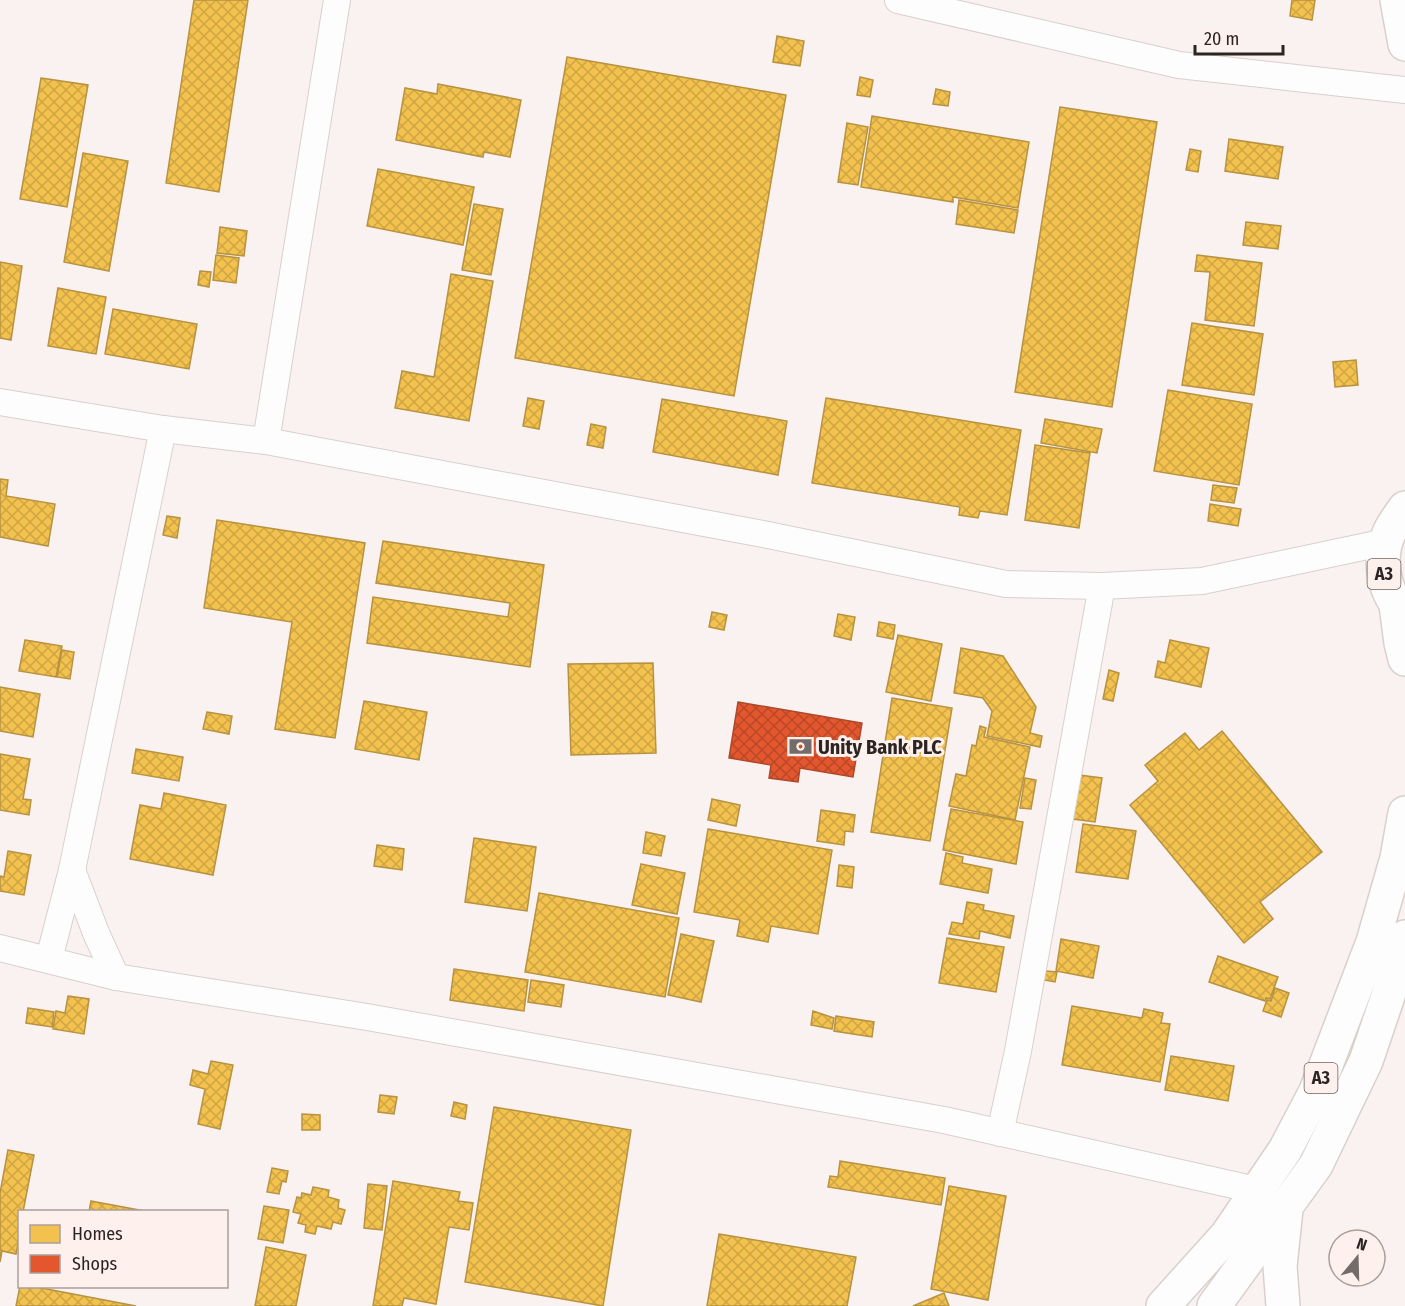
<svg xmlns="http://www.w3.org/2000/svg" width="1405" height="1306" viewBox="0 0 1405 1306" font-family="'Fira Sans Condensed',sans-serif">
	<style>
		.homes { fill: url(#homes-cross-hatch); stroke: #b79240; stroke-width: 1.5 }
		.shops { fill: url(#shops-cross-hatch); stroke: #ad482a; stroke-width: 1.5 }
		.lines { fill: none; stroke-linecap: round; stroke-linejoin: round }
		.street-casing { stroke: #d8d0cd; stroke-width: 28 }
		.highway-casing { stroke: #d8d0cd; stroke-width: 36 }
		.street { stroke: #fefdfd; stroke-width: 26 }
		.highway { stroke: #fefdfd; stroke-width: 33 }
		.labels { text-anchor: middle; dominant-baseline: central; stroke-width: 6; stroke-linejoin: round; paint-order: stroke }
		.shield { fill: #fef0ec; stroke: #6b615e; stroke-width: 1.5 }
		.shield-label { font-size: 18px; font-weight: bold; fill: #2c2421 }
		.poi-label { font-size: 20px; font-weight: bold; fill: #2c2421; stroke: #fef0ec; text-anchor: start }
	</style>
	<defs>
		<pattern id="homes-cross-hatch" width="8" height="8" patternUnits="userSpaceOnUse" patternTransform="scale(1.5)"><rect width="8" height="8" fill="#f2c14e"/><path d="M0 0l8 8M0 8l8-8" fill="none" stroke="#d0a644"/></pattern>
		<pattern id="shops-cross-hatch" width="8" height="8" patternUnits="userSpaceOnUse" patternTransform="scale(1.5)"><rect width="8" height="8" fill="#e4572e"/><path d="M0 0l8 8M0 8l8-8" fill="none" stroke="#b94827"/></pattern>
	</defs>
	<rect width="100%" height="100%" fill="#faf2f0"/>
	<g class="homes">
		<polygon points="194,0 248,0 219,192 166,183"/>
		<polygon points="1292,0 1315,0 1312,20 1290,16"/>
		<polygon points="777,36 804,41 800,66 773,62"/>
		<polygon points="567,57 786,95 734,396 515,358"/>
		<polygon points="860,77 873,80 870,97 857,95"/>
		<polygon points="41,78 88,85 67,207 20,199"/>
		<polygon points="438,84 521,100 510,157 484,152 483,157 396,140 405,88 437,94"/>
		<polygon points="936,89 950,92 948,106 933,104"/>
		<polygon points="1060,107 1157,122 1112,407 1015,392"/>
		<polygon points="872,116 1029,142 1018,208 953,197 953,202 861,187"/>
		<polygon points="847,123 868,127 858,185 838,182"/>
		<polygon points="1229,139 1283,147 1278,179 1225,171"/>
		<polygon points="1190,149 1201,151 1198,172 1186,170"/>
		<polygon points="83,153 128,161 109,271 64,262"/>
		<polygon points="378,169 474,187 463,245 367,226"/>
		<polygon points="959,200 1018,210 1014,233 956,224"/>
		<polygon points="474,204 503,209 491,275 462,270"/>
		<polygon points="1246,222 1281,226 1278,249 1243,245"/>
		<polygon points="220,227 247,231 244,256 217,253"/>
		<polygon points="216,255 239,258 236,283 213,280"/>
		<polygon points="1197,255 1262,263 1254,326 1205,320 1210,272 1195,271"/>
		<polygon points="0,262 22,266 11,340 0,338"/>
		<polygon points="200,271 211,272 209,287 198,285"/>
		<polygon points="451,274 493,281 469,421 395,408 402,371 434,377"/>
		<polygon points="58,288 106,297 96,354 48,346"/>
		<polygon points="113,309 197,324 189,369 105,354"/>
		<polygon points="1192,323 1263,334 1254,395 1182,385"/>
		<polygon points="1356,360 1358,385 1335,387 1333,362"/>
		<polygon points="1168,390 1252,404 1239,485 1154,471"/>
		<polygon points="528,398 544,401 539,429 523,426"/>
		<polygon points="826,398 1021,430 1007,515 980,511 978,518 959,515 960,507 812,483"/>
		<polygon points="662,399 787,421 778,475 653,452"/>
		<polygon points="1045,419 1102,429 1097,453 1041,443"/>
		<polygon points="591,424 606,427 603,448 587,445"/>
		<polygon points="1035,445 1090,453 1079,528 1025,520"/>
		<polygon points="0,479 8,480 6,496 55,504 48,546 0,537"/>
		<polygon points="1213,485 1237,488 1234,503 1211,500"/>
		<polygon points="1210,504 1241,509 1238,526 1208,521"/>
		<polygon points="167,516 180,518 177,538 163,535"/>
		<polygon points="217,520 365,543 335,738 275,729 292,622 204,608"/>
		<polygon points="383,541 544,565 530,667 367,643 373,597 508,617 510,603 376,583"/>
		<polygon points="712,612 727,615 724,630 709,627"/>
		<polygon points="838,614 855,617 851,640 834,636"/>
		<polygon points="879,622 895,625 893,639 877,636"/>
		<polygon points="898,635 942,644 931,701 886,692"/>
		<polygon points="25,640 62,646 56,677 19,671"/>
		<polygon points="1170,640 1209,648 1201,687 1155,677 1158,661 1165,663"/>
		<polygon points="961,648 1003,656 1036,707 1030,733 1042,736 1040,747 987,736 992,711 983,698 954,693"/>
		<polygon points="62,650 74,652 70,679 57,677"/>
		<polygon points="653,663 656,753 571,755 568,664"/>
		<polygon points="1109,670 1119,673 1113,701 1103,699"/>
		<polygon points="0,687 40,694 33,737 0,731"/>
		<polygon points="892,698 952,708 930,841 871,832"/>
		<polygon points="364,701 427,712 419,760 355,749"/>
		<polygon points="207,712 232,716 229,734 203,729"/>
		<polygon points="980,726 986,728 984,737 1030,747 1015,820 949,806 956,774 966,776 972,745 976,746"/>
		<polygon points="1222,731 1322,852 1260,902 1273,919 1244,943 1130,805 1158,781 1145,765 1185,733 1199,750"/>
		<polygon points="136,749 183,757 179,781 132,773"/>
		<polygon points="0,754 30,759 23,799 31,800 29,815 0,810"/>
		<polygon points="1079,775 1102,778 1095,822 1073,819"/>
		<polygon points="1025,778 1036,780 1031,809 1020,808"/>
		<polygon points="164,793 226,805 213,875 130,859 140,805 161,809"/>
		<polygon points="712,799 740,805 736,826 708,820"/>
		<polygon points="951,809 1023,822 1016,864 943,850"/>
		<polygon points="821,810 855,815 853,832 845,831 844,845 817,841"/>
		<polygon points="1083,824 1136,831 1128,879 1076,872"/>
		<polygon points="708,829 832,850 818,934 771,926 768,942 737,936 740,920 694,912"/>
		<polygon points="646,832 665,836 661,856 643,853"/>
		<polygon points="474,838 536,847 527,911 465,902"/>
		<polygon points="377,845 404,849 402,870 374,866"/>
		<polygon points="8,851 31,855 24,895 0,891 0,876 4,877"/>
		<polygon points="946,853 963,857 962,863 992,869 988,893 940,884"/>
		<polygon points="641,864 685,873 677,914 632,905"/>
		<polygon points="839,865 854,867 852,888 837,886"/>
		<polygon points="539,893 679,918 665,997 525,972"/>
		<polygon points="967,902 984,905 983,910 1014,916 1010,938 980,931 979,939 949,934 952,922 963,924"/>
		<polygon points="681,934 714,941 701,1002 668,995"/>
		<polygon points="947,938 1004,947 996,992 939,983"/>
		<polygon points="1061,939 1099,946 1093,978 1056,971"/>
		<polygon points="1218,956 1278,977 1270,999 1266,998 1265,1001 1209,982"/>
		<polygon points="454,969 528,980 524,1011 450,1000"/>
		<polygon points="1045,971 1057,972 1055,982 1044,980"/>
		<polygon points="531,980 564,985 561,1007 528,1002"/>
		<polygon points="1275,988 1289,993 1281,1017 1263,1011 1267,1000 1271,1001"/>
		<polygon points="68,996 89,999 84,1034 53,1029 56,1011 65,1013"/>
		<polygon points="1072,1006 1142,1018 1144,1009 1163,1013 1161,1023 1170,1024 1160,1082 1062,1065"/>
		<polygon points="28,1008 54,1012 52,1027 26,1023"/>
		<polygon points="813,1011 834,1018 832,1029 811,1025"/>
		<polygon points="836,1016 874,1022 872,1037 834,1031"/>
		<polygon points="1171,1056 1234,1066 1228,1101 1165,1090"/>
		<polygon points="211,1061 233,1065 220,1129 198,1124 205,1089 190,1085 193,1070 208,1074"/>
		<polygon points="380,1095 397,1097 394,1114 378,1112"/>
		<polygon points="454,1102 467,1105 465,1119 451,1116"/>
		<polygon points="494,1107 631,1130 603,1306 465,1282"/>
		<polygon points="302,1114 320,1115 320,1130 302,1130"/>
		<polygon points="8,1150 34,1155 23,1212 20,1212 20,1234 16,1254 2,1251 0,1262 0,1193"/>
		<polygon points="840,1161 945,1178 941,1205 828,1187 830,1176 838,1177"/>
		<polygon points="272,1168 288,1171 286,1182 282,1181 279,1194 267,1192"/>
		<polygon points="393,1181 460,1192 458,1201 473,1203 469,1230 449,1227 436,1304 404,1298 402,1306 373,1306"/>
		<polygon points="368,1184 387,1186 382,1230 364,1228"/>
		<polygon points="949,1186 1006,1196 988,1300 931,1289"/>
		<polygon points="313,1187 329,1190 328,1197 339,1200 338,1208 345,1210 341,1224 333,1222 331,1229 317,1226 315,1234 305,1232 306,1225 298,1223 301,1214 293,1212 297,1197 301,1198 302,1193 311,1195"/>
		<polygon points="91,1201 150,1212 89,1212"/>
		<polygon points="264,1206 289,1210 283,1243 258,1239"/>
		<polygon points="719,1234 856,1257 847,1306 707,1306"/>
		<polygon points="266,1247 306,1255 296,1306 255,1306"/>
		<polygon points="20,1286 31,1286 136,1306 16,1306"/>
		<polygon points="944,1293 949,1306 913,1306"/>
	</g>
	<polygon class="shops" points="738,702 862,723 853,777 800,768 798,782 769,778 771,765 729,758"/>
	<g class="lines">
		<defs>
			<g id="street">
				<polyline points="898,0 1179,65 1405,90"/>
				<polyline points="0,402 163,429 266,441 763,534 1006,584 1102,586 1202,581 1386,542"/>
				<polyline points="266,441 337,0"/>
				<polyline points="72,870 96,933 116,977"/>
				<polyline points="0,948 116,977 367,1017 944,1120 1256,1190"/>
				<polyline points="49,959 72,870 163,429"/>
				<polyline points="1000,1133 1018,1051 1102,586"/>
			</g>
			<g id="highway">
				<polyline points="1397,0 1405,44"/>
				<path d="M1405,508c-5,7 -11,15 -15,23 -13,27 -7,63 15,82"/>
				<polyline points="1396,605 1401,643 1405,659"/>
				<polyline points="1163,1306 1227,1235 1285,1150 1316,1091 1373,942 1397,858 1405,813"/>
				<polyline points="1214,1306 1316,1165 1366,1061 1388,996 1405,937"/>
				<polyline points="1283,1306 1280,1266 1286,1209"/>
			</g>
		</defs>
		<use href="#street" class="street-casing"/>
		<use href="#highway" class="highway-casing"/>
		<use href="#street" class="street"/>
		<use href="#highway" class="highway"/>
	</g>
	<defs>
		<symbol id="bank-bare" viewBox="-9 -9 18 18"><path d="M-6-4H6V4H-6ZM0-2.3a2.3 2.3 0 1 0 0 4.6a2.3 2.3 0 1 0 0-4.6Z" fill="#746c69" stroke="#fef0ec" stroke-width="2.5" paint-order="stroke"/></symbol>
	</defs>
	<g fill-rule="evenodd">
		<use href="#bank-bare" x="784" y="730" width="33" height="33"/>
	</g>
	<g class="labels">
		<g class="shield">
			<rect x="1367.5" y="559" width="33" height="30" rx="4.5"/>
			<rect x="1304.5" y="1063" width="33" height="30" rx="4.5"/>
		</g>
		<g class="shield-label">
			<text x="1384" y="574">A3</text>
			<text x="1321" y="1078">A3</text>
		</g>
		<g class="poi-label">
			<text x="818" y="747">Unity Bank PLC</text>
		</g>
	</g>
	<rect x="18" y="1210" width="210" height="78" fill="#fef0ec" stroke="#aa9e9b" stroke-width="1.5"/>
	<rect x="30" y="1225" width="30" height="18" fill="#f2c14e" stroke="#aa9e9b" stroke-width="1.5"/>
	<text x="72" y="1240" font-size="18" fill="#2c2421">Homes</text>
	<rect x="30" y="1255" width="30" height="18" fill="#e4572e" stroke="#aa9e9b" stroke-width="1.5"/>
	<text x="72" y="1270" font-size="18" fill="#2c2421">Shops</text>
	<g transform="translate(1357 1258) rotate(19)"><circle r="28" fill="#fef0ec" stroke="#aa9e9b" stroke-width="1.5"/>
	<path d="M0-4.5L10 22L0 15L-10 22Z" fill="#746c69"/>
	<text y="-9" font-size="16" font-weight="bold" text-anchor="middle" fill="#2c2421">N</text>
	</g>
	<path d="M1195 45v9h88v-9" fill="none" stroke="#2c2421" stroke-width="3"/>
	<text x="1204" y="45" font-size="18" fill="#2c2421" stroke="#fef0ec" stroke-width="4.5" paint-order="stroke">20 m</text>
</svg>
